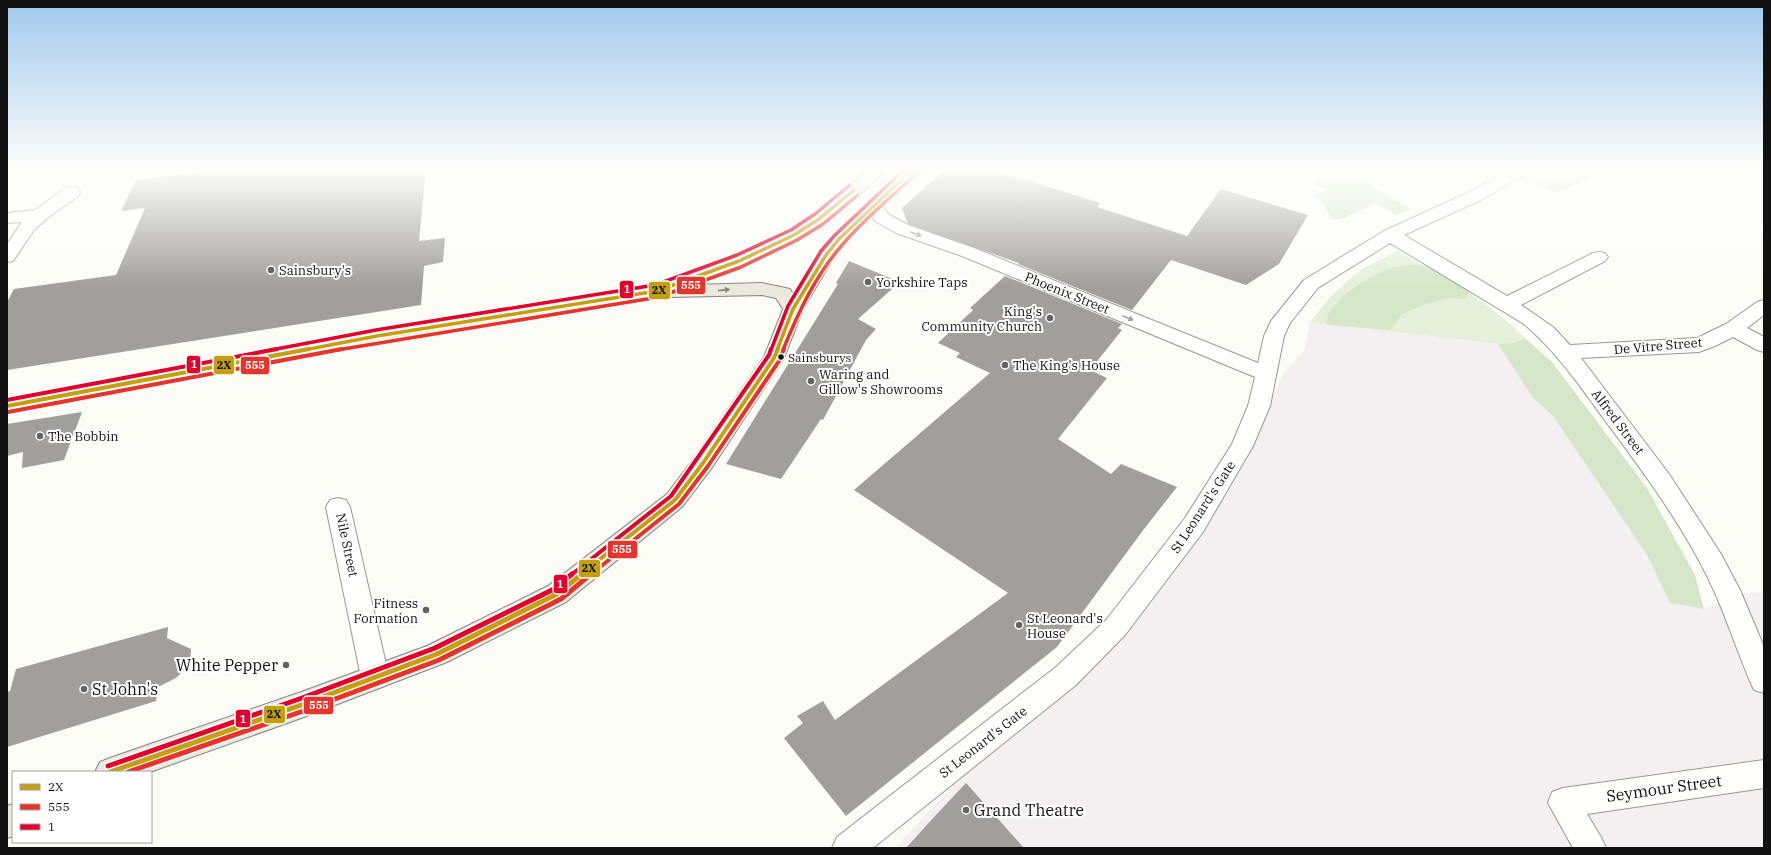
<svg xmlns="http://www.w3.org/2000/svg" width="1771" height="855" viewBox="0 0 1771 855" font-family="'IBM Plex Serif',serif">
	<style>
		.industrial { fill: #f4f0f2 }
		.green { fill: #e5f0da }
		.forest { fill: #d6e7c9 }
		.building { fill: #a09f9c }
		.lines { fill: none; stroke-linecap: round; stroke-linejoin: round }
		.minor-casing { stroke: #979795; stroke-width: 2 }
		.primary-casing { stroke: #848482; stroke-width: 2 }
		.minor { fill: #fffffe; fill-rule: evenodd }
		.primary { fill: #ebe8dd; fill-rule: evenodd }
		.bus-1-far2-casing { stroke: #fff; stroke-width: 6 }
		.bus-1-far1-casing { stroke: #fff; stroke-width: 7 }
		.bus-1-casing { stroke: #fff; stroke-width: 8 }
		.bus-2-far2-casing { stroke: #fff; stroke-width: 6 }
		.bus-2-far1-casing { stroke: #fff; stroke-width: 7 }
		.bus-2-casing { stroke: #fff; stroke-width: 8 }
		.bus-3-far2-casing { stroke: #fff; stroke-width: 6 }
		.bus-3-far1-casing { stroke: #fff; stroke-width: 7 }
		.bus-3-casing { stroke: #fff; stroke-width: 8 }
		.bus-1-far2 { stroke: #c4a00f; stroke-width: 3.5 }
		.bus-1-far1 { stroke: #c4a00f; stroke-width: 4 }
		.bus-1 { stroke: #c4a00f; stroke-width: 5 }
		.bus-2-far2 { stroke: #e7332a; stroke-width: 3.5 }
		.bus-2-far1 { stroke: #e7332a; stroke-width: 4 }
		.bus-2 { stroke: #e7332a; stroke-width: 5 }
		.bus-3-far2 { stroke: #e4002b; stroke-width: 3.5 }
		.bus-3-far1 { stroke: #e4002b; stroke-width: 4 }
		.bus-3 { stroke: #e4002b; stroke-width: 5 }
		.oneway { fill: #a0a09f }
		.oneway2 { fill: #898781 }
		.poi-dot { fill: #636362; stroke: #fff; stroke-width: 1.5 }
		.bus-dot { fill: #111; stroke: #fff; stroke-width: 1.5 }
		.labels { text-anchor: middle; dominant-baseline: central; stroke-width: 4; stroke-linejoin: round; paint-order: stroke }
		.bus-label { font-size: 12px; fill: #111; stroke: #fff; text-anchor: start }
		.poi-label { font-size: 13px; fill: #111; stroke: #fff; text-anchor: start }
		.street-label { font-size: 13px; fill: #111; stroke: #fff }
		.near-poi-label { font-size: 16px; fill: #111; stroke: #fff; text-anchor: start }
		.near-street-label { font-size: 16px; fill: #111; stroke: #fff }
		.line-badge { stroke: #fff; stroke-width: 1.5 }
		.badge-label { font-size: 11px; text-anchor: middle; font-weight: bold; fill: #fff }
		.pale-badge-label { font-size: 11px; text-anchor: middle; font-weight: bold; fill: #111 }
	</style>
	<rect width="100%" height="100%" fill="#fcfcf7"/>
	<polygon class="industrial" points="1310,322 1498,344 1533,398 1553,416 1647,555 1670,603 1704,609 1744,593 1764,592 1764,848 895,848 1229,487 1285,371 1304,351"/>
	<path class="green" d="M1398,251c44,26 91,50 127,87l-12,5 -15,1 -188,-22 20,-25 30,-27z"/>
	<g class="forest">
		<polygon points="1340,168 1342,168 1410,209 1396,215 1376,203 1342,219 1333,220 1322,203 1316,197 1326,189 1314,184 1331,171"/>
		<polygon points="1459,168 1498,168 1475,177"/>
		<polygon points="1536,168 1618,168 1556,193 1518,179"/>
		<polygon points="1730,168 1764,168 1764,182"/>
		<polygon points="1410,265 1428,266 1456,281 1470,292 1465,299 1450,298 1423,305 1402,314 1390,330 1327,325 1328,314 1342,297 1362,282 1389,268"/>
		<polygon points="1525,338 1552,362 1647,488 1695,575 1704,609 1670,603 1647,555 1553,416 1533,398 1498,344 1513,343"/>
	</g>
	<g class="building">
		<polygon points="233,168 426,168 419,241 445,238 443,262 424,266 421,305 7,370 7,302 14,289 116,275 145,208 121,211 136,180"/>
		<polygon points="946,168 988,168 1100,203 1097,207 1187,236 1221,189 1308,215 1279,264 1246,285 1171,260 1132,310 1018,264 1019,263 908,224 902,208"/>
		<polygon points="849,261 900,282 858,319 876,329 866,340 823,420 821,419 781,479 726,464 838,284 836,283"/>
		<polygon points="1005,276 1122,324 1118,328 1122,330 1090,370 1107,378 1058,439 1111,474 1121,464 1177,487 1144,529 1057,647 846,816 784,738 803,723 797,716 823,701 835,720 1008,593 854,490 990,373 956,357 960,353 938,343 973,310 970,308"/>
		<polygon points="82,412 64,460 22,468 23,452 7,456 7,424"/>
		<polygon points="168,627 167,638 191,649 190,664 176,678 158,687 156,701 7,747 7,692 10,691 16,669"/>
		<polygon points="966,783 1024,848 906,848 934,817"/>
	</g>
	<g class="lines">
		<defs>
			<g id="minor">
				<path d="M1513,168h19l-2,3 -49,29 -77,35 103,61 86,-43 6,-1 6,1 3,4 -3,4 -84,44 32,22 17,18 127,-7 29,-14 31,-22 7,-2v15l-17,13 17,9v15l-7,-2 -24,-13 -18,9 -16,6 -118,6 88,116 52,80 19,36 24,57v46l-10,-3c-17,-37 -28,-76 -46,-112 -28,-57 -67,-109 -104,-159 -25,-34 -48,-68 -80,-95l-134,-81 -72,45 -28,35 -6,13 -14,70 -17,40 -50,86 -78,103 -49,50 -203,163h-41l5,-11 219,-170 51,-48 78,-101 47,-74 16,-38 7,-29 -293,-121 -66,-23 -21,-12 -10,-16 3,-4 6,-1 6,1 8,13 20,11 66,23 284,115 6,-27 7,-15 33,-41 80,-49 85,-39z"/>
				<polygon points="72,187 78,188 80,192 78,196 46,219 34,230 13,261 7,262 7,244 22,222 7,223 7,213 35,210 66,188"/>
				<polygon points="338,498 346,500 350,507 389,677 385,686 375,689 365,686 361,677 326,507 330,500"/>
				<polygon points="1764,760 1764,788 1587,814 1601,837 1606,848 1573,848 1548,803 1552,792 1563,788"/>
			</g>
			<g id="primary">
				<polygon points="871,168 888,168 852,202 825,223 800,239 745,265 691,285 762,283 790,289 793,294 817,255 833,235 905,168 922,168 845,243 834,257 803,309 784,358 711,469 683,506 566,602 447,662 304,717 150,772 95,772 100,762 110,758 304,691 427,646 548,586 667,494 695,457 764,357 783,309 776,298 762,295 672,297 665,295 377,343 7,414 7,398 377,329 654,286 733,257 788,231 813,215"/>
				<polygon points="13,804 13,836 7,838 7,806"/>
			</g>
		</defs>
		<use href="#minor" class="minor-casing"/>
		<use href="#primary" class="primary-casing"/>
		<use href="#minor" class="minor"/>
		<use href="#primary" class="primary"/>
		<defs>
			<g id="bus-1-far2">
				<polyline points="304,350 377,336 657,291 739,261 794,235 819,219 854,190"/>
				<polyline points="777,350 793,309 826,255 839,239 914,168"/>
			</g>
			<g id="bus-1-far1">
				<polyline points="7,406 309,349"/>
				<polyline points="580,575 675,500 703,463 774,358 778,349"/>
			</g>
			<polyline id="bus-1" points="110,772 304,704 437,654 557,594 582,574"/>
			<g id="bus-2-far2">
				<polyline points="337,350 659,297 741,267 797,240 823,224 858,195"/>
				<path d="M783,350c15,-37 33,-76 60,-106 22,-26 50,-48 75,-72"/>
			</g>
			<g id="bus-2-far1">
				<polyline points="8,412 342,349"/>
				<polyline points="590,575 679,504 708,466 779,361 784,349"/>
			</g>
			<polyline id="bus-2" points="128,772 306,710 439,660 561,599 591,574"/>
			<g id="bus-3-far2">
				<polyline points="271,350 376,330 655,285 737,255 791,230 815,214 850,185"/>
				<polyline points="771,350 788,306 821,251 835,235 906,168"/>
			</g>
			<g id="bus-3-far1">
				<polyline points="7,400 277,349"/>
				<polyline points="571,575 671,496 769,355 771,349"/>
			</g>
			<polyline id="bus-3" points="108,766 302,698 435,648 554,589 572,574"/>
		</defs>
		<use href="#bus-1-far2" class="bus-1-far2-casing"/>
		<use href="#bus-1-far1" class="bus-1-far1-casing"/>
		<use href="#bus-1" class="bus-1-casing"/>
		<use href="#bus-2-far2" class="bus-2-far2-casing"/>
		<use href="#bus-2-far1" class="bus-2-far1-casing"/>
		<use href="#bus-2" class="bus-2-casing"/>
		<use href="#bus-3-far2" class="bus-3-far2-casing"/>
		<use href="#bus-3-far1" class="bus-3-far1-casing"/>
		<use href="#bus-3" class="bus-3-casing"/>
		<use href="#bus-1-far2" class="bus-1-far2"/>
		<use href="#bus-1-far1" class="bus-1-far1"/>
		<use href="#bus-1" class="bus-1"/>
		<use href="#bus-2-far2" class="bus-2-far2"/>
		<use href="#bus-2-far1" class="bus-2-far1"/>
		<use href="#bus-2" class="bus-2"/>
		<use href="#bus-3-far2" class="bus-3-far2"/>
		<use href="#bus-3-far1" class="bus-3-far1"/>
		<use href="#bus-3" class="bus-3"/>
	</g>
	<defs><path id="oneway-solid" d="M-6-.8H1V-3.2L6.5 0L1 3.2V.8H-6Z"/></defs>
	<g class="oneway">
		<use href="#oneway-solid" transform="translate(916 234) rotate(20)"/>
		<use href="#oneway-solid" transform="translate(1128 318) rotate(22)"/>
	</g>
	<use class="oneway2" href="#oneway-solid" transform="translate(724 290) rotate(-6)"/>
	<linearGradient id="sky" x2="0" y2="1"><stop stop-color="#9fc8ec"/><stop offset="0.59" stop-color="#fefefb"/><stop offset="1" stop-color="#fefefb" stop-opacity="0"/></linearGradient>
	<rect width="1771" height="287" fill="url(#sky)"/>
	<g class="poi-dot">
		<circle cx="271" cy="270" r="4"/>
		<circle cx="868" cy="282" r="4"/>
		<circle cx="1050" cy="318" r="4"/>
		<circle cx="1005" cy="365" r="4"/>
		<circle cx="811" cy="381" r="4"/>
		<circle cx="40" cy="436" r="4"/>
		<circle cx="426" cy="610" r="4"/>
		<circle cx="1019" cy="625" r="4"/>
		<circle cx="286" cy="665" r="4"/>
		<circle cx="84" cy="689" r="4"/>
		<circle cx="966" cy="810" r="4"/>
	</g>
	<circle class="bus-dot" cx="781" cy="357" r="3.5"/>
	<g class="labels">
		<g class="bus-label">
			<text x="788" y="357">Sainsburys</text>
		</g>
		<g class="poi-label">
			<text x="279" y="270">Sainsbury's</text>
			<text x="876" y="282">Yorkshire Taps</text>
			<text x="1042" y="311" text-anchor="end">King's<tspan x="1042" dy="15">Community Church</tspan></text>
			<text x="1013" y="365">The King's House</text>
			<text x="819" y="374">Waring and<tspan x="819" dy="15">Gillow's Showrooms</tspan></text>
			<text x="48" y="436">The Bobbin</text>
			<text x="418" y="603" text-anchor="end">Fitness<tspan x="418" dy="15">Formation</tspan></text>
			<text x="1027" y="618">St Leonard's<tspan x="1027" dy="15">House</tspan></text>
		</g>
		<g class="street-label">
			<text transform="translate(1067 293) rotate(22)">Phoenix Street</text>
			<text transform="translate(1658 346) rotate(-5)">De Vitre Street</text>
			<text transform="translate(1618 422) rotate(53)">Alfred Street</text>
			<text transform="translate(1203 507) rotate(-57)">St Leonard's Gate</text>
			<text transform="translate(347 545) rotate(78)">Nile Street</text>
			<text transform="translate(983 742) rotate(-38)">St Leonard's Gate</text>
		</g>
		<g class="near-poi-label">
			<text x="278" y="665" text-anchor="end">White Pepper</text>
			<text x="92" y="689">St John's</text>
			<text x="974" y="810">Grand Theatre</text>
		</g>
		<g class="near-street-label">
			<text transform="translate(1664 788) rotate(-8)">Seymour Street</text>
		</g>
	</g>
	<g class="line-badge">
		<rect x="676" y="276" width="30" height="19" rx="4" fill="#e7332a"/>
		<rect x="619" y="280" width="15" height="19" rx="4" fill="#e4002b"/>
		<rect x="648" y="281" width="23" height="19" rx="4" fill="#c4a00f"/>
		<rect x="186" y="355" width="15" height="19" rx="4" fill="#e4002b"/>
		<rect x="213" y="355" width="22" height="20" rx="4" fill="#c4a00f"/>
		<rect x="240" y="356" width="30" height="19" rx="4" fill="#e7332a"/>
		<rect x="607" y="540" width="31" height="19" rx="4" fill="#e7332a"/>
		<rect x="578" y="559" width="23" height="19" rx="4" fill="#c4a00f"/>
		<rect x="553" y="574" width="15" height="20" rx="4" fill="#e4002b"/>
		<rect x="303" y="696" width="31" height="19" rx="4" fill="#e7332a"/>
		<rect x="263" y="705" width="23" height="19" rx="4" fill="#c4a00f"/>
		<rect x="235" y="709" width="16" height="19" rx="4" fill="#e4002b"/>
	</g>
	<g class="badge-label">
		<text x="691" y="289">555</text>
		<text x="627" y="293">1</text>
		<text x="194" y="368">1</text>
		<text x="255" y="369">555</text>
		<text x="622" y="553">555</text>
		<text x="560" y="588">1</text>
		<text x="319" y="709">555</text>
		<text x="243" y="723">1</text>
	</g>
	<g class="pale-badge-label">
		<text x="659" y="294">2X</text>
		<text x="224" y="369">2X</text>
		<text x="589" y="572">2X</text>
		<text x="274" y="718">2X</text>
	</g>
	<rect width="1771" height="855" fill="none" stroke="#111111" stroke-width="16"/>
	<rect x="12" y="771" width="140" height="72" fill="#ffffff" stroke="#a0a0a0"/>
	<rect x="20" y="784" width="20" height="6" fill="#c4a00f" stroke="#a0a0a0"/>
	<text x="48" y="791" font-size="12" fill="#111111">2X</text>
	<rect x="20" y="804" width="20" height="6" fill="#e7332a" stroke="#a0a0a0"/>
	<text x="48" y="811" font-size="12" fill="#111111">555</text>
	<rect x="20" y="824" width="20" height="6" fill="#e4002b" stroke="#a0a0a0"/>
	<text x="48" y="831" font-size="12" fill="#111111">1</text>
</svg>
